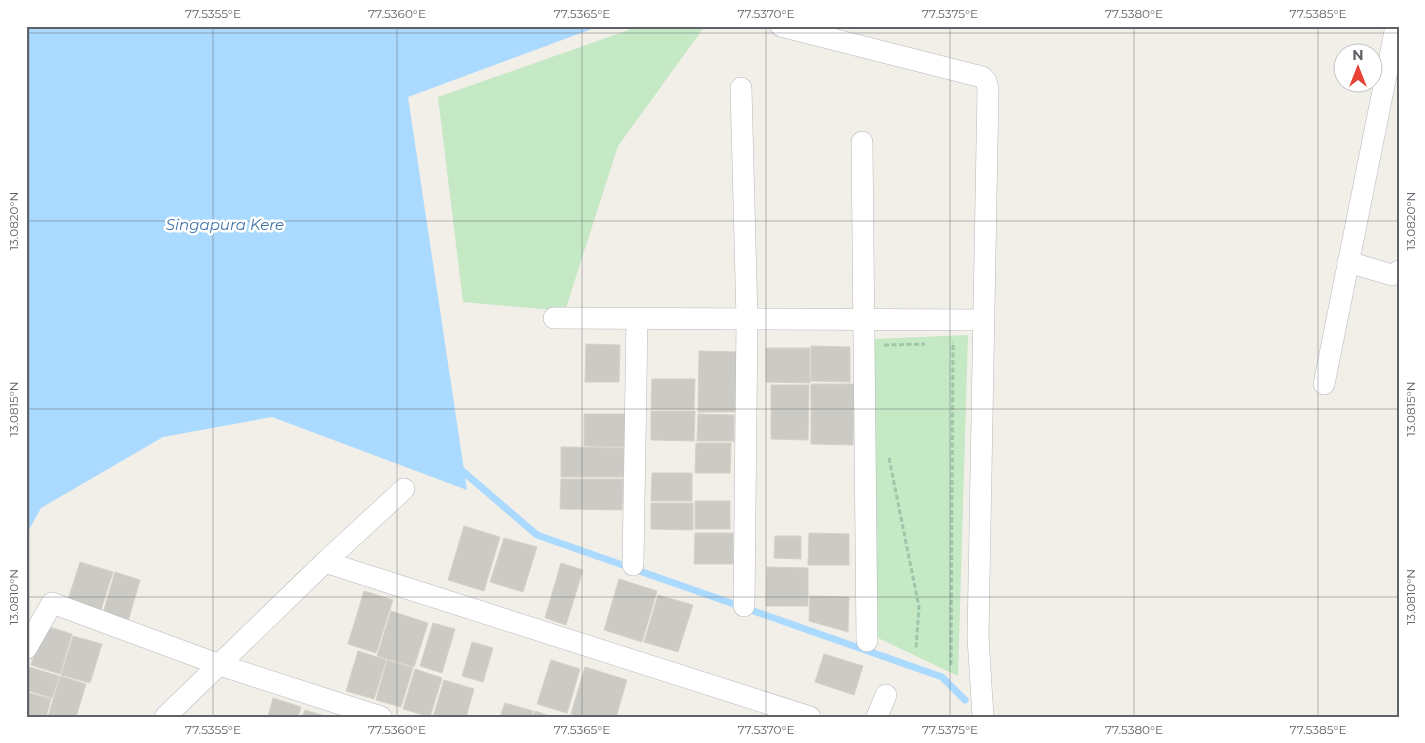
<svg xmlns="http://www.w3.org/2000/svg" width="1425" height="743" viewBox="0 0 1425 743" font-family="Montserrat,sans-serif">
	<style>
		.green { fill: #c5e8c5 }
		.water { fill: #aadaff }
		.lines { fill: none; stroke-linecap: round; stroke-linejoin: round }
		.stream { stroke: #aadaff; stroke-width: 7 }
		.building { fill: #cccac5; stroke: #d6d1c6 }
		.minor-casing { stroke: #b5b8bc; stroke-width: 22 }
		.path { stroke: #9cc7a9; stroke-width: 3; stroke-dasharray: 5 2.5; stroke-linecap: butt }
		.minor { stroke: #fff; stroke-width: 21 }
		.ticks { fill: none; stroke: #5f6368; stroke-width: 1; stroke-opacity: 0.45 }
		.labels { text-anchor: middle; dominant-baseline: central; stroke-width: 5; stroke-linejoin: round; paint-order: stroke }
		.water-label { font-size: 15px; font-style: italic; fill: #4174aa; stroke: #fff }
		.neatline { fill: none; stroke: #5f6368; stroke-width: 2 }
		.ticks-label { font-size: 12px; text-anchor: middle; fill: #5f6368 }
	</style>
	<rect width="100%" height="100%" fill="#f1efe8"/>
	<g class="green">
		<polygon points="640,26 705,26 618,146 565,311 463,302 438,97"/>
		<polygon points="968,335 958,676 878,638 872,339"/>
	</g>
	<polygon class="water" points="26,26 600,26 408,97 467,490 272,417 163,437 41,508 26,535"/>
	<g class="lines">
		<polyline class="stream" points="459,468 537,535 942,677 965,700"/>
	</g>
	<g class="building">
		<polygon points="586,344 620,345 619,382 585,382"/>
		<polygon points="811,346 850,347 850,382 811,381"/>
		<polygon points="766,348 810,348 810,383 766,382"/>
		<polygon points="699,351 738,352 737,412 698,412"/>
		<polygon points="652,379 695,379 694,409 651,409"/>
		<polygon points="811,384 854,384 853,445 811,444"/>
		<polygon points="771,385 809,385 808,440 771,439"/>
		<polygon points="651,411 695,411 694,441 651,440"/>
		<polygon points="584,414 626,414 626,447 584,446"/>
		<polygon points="698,414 734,415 734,441 697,441"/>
		<polygon points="696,443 731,443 730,473 695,473"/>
		<polygon points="561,447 624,448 623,477 561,477"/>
		<polygon points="652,473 692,473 692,501 651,501"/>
		<polygon points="561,479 623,479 622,510 560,509"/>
		<rect x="695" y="501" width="35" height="28"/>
		<polygon points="651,503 693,503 693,530 651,529"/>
		<polygon points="464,526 500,537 484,591 448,580"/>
		<polygon points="695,533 733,533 733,564 694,564"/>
		<polygon points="809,533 849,534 849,565 808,565"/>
		<polygon points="775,536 801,536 801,559 774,558"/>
		<polygon points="504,538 537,547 523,592 490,582"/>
		<polygon points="80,562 113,572 100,613 67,603"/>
		<polygon points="561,563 583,570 566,625 545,618"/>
		<polygon points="767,567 808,568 808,606 766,606"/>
		<polygon points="115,572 140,580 128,621 103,613"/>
		<polygon points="619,579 657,591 642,642 604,630"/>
		<polygon points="364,591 393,600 376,653 348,644"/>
		<polygon points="658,595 693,605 678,652 644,642"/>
		<polygon points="810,596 849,597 848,632 809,621"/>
		<polygon points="391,611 428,623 414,667 377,656"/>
		<polygon points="433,623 455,629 442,673 420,666"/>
		<polygon points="43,625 72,634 60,674 31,665"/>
		<polygon points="73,636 102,644 90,683 61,675"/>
		<polygon points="472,642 493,648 483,682 462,676"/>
		<polygon points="358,651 386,660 374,699 346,691"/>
		<polygon points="824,654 863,666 854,695 815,682"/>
		<polygon points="387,660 413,668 401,707 376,700"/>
		<polygon points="551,660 580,669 567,713 537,704"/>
		<polygon points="26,666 59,676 52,698 26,690"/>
		<polygon points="585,667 627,680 616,717 580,717 571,714"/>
		<polygon points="415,669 442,678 430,717 403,709"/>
		<polygon points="60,676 86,684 76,717 48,717"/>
		<polygon points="444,680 474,689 466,717 433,717"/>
		<polygon points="26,692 51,699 46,717 26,717"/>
		<polygon points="273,698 301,707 298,717 268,717"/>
		<polygon points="505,703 533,711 532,717 500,717"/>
		<polygon points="305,710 328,717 302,717"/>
		<polygon points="535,711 553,717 533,717"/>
	</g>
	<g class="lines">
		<defs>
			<g id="minor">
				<polyline points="781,26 982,77 986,81 988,89 978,637 983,717"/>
				<polyline points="741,88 747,319 744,606"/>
				<polyline points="862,142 867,641"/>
				<polyline points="1348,262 1392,275 1399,271"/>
				<polyline points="554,318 984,320"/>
				<polyline points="1324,384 1396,26"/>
				<polyline points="325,562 810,717"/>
				<polyline points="633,565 637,319"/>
				<polyline points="26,649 52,603 220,665 381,717"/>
				<polyline points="165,717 325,562 404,489"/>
				<polyline points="877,717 886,695"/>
			</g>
		</defs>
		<use href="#minor" class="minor-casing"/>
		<g class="path">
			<polyline points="884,345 925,344"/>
			<polyline points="889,458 919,607 916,649"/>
			<polyline points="951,665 953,343 952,343"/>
		</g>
		<use href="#minor" class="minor"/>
	</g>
	<path class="ticks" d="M29,26v691M213,26v691M397,26v691M582,26v691M766,26v691M950,26v691M1134,26v691M1318,26v691M26,33h1373M26,221h1373M26,409h1373M26,597h1373"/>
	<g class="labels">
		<g class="water-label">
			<text x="225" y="224">Singapura Kere</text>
		</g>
	</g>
	<rect width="1425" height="743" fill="none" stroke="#ffffff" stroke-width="55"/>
	<g transform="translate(1358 68)"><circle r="24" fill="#ffffff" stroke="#bfc1c3"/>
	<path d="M0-4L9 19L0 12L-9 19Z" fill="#ea4335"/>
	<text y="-8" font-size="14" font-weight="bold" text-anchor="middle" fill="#5f6368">N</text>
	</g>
	<rect x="28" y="28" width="1370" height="688" class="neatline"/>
	<g class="ticks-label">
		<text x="213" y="18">77.5355°E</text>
		<text x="397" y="18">77.5360°E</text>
		<text x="582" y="18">77.5365°E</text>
		<text x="766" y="18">77.5370°E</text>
		<text x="950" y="18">77.5375°E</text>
		<text x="1134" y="18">77.5380°E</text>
		<text x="1318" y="18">77.5385°E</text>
		<text transform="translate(14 221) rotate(-90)" y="4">13.0820°N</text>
		<text transform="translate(1411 221) rotate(-90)" y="4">13.0820°N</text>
		<text transform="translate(14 409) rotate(-90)" y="4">13.0815°N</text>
		<text transform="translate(1411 409) rotate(-90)" y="4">13.0815°N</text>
		<text transform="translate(14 597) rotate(-90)" y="4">13.0810°N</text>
		<text transform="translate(1411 597) rotate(-90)" y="4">13.0810°N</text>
		<text x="213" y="734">77.5355°E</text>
		<text x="397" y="734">77.5360°E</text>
		<text x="582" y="734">77.5365°E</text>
		<text x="766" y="734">77.5370°E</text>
		<text x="950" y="734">77.5375°E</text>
		<text x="1134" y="734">77.5380°E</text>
		<text x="1318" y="734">77.5385°E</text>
	</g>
</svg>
